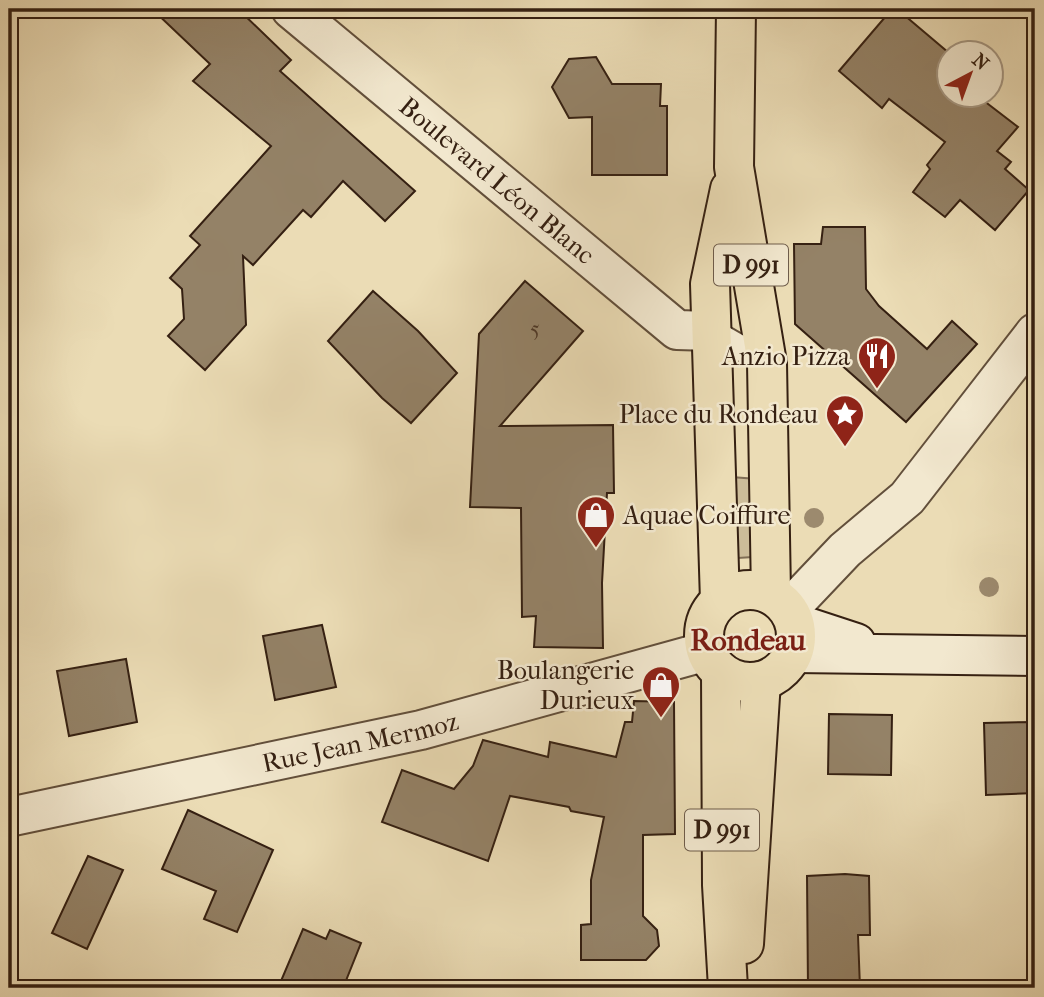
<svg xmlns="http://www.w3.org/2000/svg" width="1044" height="997" viewBox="0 0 1044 997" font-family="'IM FELL French Canon',serif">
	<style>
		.green { fill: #ccbc99; stroke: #806e56; stroke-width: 2 }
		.building { fill: #948267; stroke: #352012; stroke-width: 2 }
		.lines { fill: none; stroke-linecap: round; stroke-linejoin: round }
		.lane-casing { stroke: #624f3b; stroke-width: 28 }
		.street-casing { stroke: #624f3b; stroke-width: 42 }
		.secondary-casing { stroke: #352012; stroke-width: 42 }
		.primary-casing { stroke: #352012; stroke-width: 42 }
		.lane { stroke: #f2e8cf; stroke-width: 24 }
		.street { stroke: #f2e8cf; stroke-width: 38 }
		.secondary { stroke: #f2e8cf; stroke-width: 38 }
		.primary { stroke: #ebdcb5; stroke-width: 38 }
		.tree { fill: #9c8a6e }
		.labels { text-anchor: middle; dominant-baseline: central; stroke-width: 5; stroke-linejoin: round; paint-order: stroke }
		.number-label { font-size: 23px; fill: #4d3827 }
		.shield { fill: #f2e8cf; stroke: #6e5c4b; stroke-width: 2 }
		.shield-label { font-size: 24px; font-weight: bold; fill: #352012 }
		.street-label { font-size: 26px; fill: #352012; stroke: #f2e8cf }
		.poi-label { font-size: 26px; fill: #352012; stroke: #f2e8cf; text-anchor: end }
		.quarter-label { font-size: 30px; font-weight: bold; fill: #7a1f14; stroke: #f2e8cf }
	</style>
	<rect width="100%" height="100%" fill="#ebdcb5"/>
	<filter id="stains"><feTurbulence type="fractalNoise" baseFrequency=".00286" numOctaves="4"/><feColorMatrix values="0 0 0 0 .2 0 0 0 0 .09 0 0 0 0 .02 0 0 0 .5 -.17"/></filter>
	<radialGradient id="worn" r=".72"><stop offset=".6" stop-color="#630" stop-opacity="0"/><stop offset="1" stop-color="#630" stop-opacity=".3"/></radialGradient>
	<polygon class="green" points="731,477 757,479 753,557 738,558"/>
	<g class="building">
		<polygon points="152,9 238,9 291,60 280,71 415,191 385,221 343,181 311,217 303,210 253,265 243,256 246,325 205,370 168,336 184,319 182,289 170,278 200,245 190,236 271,146 193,81 210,64"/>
		<polygon points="892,9 897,9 949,53 949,94 975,94 1018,127 997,151 1011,162 1005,169 1029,190 995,230 960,200 945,217 913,192 930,169 927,165 945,142 889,99 882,108 839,71"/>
		<polygon points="596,57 612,84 661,84 660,106 667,106 667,175 592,175 592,117 569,118 552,87 569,59"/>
		<polygon points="823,227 865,227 866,289 879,306 927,349 952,321 977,344 906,422 795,324 794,244 821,244"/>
		<polygon points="525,281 583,331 500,426 613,425 614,493 607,493 602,583 603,648 534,647 536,616 522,617 521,508 470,507 479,334"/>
		<polygon points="373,291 418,331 457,373 411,423 382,398 328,341"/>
		<polygon points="322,625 336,687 275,700 263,636"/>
		<polygon points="126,659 137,722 69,736 57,671"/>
		<polygon points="634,701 674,702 675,834 643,835 643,916 657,930 659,946 646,960 581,960 581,925 591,924 591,880 604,817 571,811 569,807 510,796 488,861 382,822 402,770 454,789 473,766 483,740 548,757 550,742 616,757 625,722 632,722"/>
		<polygon points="829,714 892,715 891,775 828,774"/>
		<polygon points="1035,722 1035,793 986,795 984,723"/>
		<polygon points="188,810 273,850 237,932 204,919 216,891 162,869"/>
		<polygon points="88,856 123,870 87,949 52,933"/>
		<polygon points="845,874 869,876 870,935 858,935 860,988 808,988 807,876"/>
		<polygon points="303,929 326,939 330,930 361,943 343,988 278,988"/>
	</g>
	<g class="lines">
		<defs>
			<polyline id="lane" points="711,331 767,363"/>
			<g id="street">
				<path id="s1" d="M291,9l386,321 34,1"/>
				<polyline points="789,609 845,550 907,498 1035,333"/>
				<path id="s2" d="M9,817l412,-87 286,-79"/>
			</g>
			<g id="secondary">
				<polyline points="795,623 856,643"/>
				<polyline points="794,653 1035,656"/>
			</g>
			<g id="primary">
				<polyline points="736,9 734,167 767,363 771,594"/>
				<circle cx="750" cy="636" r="46"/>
				<polyline points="720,601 710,284 730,189"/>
				<polyline points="721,672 722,885 728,988"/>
				<polyline points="744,944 761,681"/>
			</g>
		</defs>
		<use href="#lane" class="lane-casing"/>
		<use href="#street" class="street-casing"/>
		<use href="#secondary" class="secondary-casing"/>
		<use href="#primary" class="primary-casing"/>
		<use href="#lane" class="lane"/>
		<use href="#street" class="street"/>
		<use href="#secondary" class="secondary"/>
		<use href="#primary" class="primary"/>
	</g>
	<g class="tree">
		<circle cx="814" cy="518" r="10"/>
		<circle cx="989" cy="587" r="10"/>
	</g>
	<defs>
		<symbol id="restaurant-pin" viewBox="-11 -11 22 30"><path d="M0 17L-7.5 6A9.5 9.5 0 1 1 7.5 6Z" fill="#8f2418" stroke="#f2e8cf"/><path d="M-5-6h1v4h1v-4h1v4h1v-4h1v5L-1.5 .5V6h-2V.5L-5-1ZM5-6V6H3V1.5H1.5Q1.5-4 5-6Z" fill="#fff"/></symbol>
		<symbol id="sight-pin" viewBox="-11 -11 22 30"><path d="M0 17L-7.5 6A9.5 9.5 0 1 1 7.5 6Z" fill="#8f2418" stroke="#f2e8cf"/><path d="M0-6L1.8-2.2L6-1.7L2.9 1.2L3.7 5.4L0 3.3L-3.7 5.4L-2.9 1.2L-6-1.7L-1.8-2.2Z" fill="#fff"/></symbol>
		<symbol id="shop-pin" viewBox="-11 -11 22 30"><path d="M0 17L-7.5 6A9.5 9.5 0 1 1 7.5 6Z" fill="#8f2418" stroke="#f2e8cf"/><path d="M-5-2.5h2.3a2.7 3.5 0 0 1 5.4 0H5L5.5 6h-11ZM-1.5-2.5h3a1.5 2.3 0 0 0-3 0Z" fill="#fff"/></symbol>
	</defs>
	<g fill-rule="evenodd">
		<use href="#restaurant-pin" x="855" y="334" width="44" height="60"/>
		<use href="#sight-pin" x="823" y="392" width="44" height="60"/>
		<use href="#shop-pin" x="574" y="493" width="44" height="60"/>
		<use href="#shop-pin" x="639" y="663" width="44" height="60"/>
	</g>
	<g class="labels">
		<g class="number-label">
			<text x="535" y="328">5</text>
		</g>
		<g class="shield">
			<rect x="714" y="244.5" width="74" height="41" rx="5"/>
			<rect x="685" y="809.5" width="74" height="41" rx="5"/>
		</g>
		<g class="shield-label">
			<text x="751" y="265">D 991</text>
			<text x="722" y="830">D 991</text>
		</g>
		<g class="street-label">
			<text stroke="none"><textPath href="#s1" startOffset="268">Boulevard Léon Blanc</textPath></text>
			<text stroke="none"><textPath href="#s2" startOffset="359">Rue Jean Mermoz</textPath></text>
		</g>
		<g class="poi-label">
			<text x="850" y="356">Anzio Pizza</text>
			<text x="818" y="414">Place du Rondeau</text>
			<text x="623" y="515" text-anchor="start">Aquae Coiffure</text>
			<text x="634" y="670">Boulangerie<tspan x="634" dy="30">Durieux</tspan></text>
		</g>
		<g class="quarter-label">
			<text x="748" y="640">Rondeau</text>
		</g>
	</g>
	<rect width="1044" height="997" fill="none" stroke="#ebdcb5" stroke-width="35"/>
	<rect x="10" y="10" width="1023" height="976" fill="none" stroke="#352012" stroke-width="3.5"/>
	<rect x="18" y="18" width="1009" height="962" fill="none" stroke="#352012" stroke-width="2"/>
	<g transform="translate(970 74) rotate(41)"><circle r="33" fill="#f2e8cf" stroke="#a69883" stroke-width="2"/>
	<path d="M0-5L12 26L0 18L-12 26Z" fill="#8f2418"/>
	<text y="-10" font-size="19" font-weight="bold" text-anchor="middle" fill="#352012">N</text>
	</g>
	<rect width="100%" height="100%" filter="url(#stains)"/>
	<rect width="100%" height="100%" fill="url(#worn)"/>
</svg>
